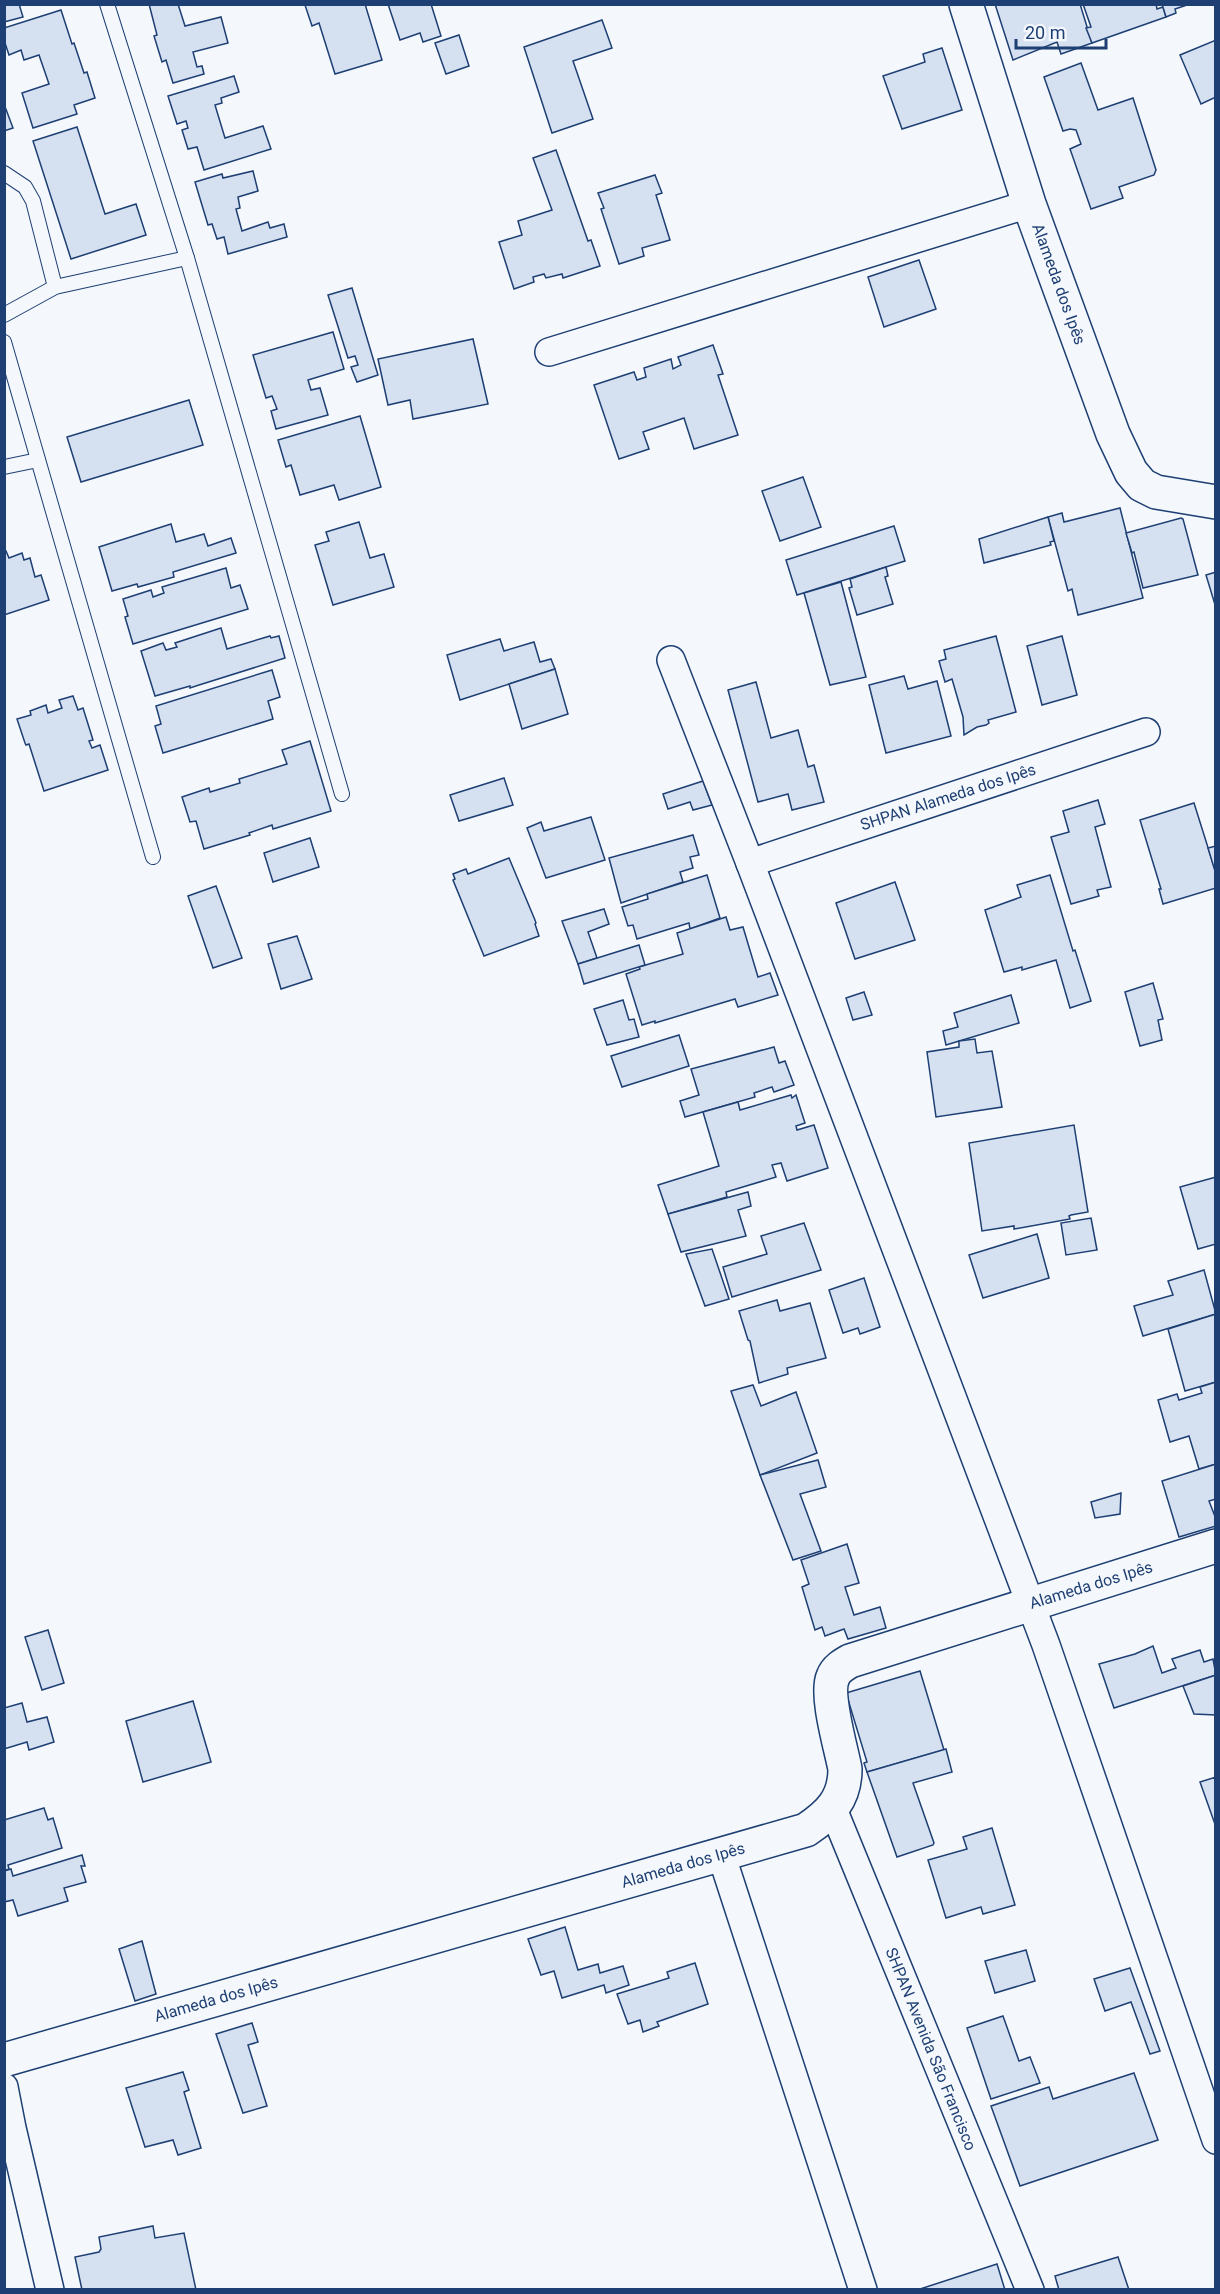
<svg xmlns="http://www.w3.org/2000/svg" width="1220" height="2294" viewBox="0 0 1220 2294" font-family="Roboto,sans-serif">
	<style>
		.building { fill: #d5e0f0; stroke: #1d3f73; stroke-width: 1.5 }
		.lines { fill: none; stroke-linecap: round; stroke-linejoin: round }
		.lane-casing { stroke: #1d3f73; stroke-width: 16 }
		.street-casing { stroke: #1d3f73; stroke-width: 30 }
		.secondary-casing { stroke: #1d3f73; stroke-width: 36 }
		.lane { stroke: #f4f7fb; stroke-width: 14 }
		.street { stroke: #f4f7fb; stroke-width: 27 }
		.secondary { stroke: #f4f7fb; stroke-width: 33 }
		.labels { text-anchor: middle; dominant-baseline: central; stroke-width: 4.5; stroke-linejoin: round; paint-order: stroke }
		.street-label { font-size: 16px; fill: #1d3f73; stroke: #f4f7fb }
	</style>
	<rect width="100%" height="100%" fill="#f4f7fb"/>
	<g class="building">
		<polygon points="4,4 19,4 23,17 4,22"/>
		<polygon points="149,4 178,4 185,26 221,17 228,43 193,52 197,67 202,66 204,74 173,83 166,60 162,62 154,36 157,35"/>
		<polygon points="365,4 382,60 335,74 319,23 312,26 305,5"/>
		<polygon points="388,4 431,4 441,36 423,42 420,33 400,40"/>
		<polygon points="995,4 1080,4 1092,43 1061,54 1057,42 1013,60"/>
		<polygon points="1083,4 1156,4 1157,9 1163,7 1166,17 1092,43 1086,28 1091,27"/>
		<polygon points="1162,4 1190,4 1175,9 1176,13 1166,17"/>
		<polygon points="61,10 72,44 74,43 84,73 87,72 95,98 74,105 77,114 33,128 22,93 49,84 39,55 24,60 21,50 9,55 4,40 4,28"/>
		<polygon points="602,20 612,48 573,61 593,119 552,133 524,47"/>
		<polygon points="459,35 469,66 446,74 435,43"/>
		<polygon points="1216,40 1216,97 1201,104 1180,55"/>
		<polygon points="942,48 962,110 902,129 883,76 925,62 923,54"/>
		<polygon points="1081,63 1098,110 1133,98 1156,170 1154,175 1119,187 1123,198 1091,209 1070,149 1081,144 1076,130 1070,129 1063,131 1044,77"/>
		<polygon points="234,76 239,92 221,98 222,103 215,105 225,138 263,126 271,149 204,170 197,147 188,149 182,130 188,128 186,121 177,124 168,96"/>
		<polygon points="4,104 13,128 4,131"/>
		<polygon points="77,127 105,214 136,204 146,235 71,259 33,141"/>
		<polygon points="556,150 588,241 591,240 600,266 563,278 562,274 546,278 544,274 533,277 534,282 514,289 499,242 522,235 518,221 552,210 533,158"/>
		<polygon points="253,171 258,191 238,197 240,208 236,209 242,231 268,222 270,228 284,224 287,237 228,254 224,237 217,239 212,224 208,225 195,182 222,174 223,178"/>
		<polygon points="655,175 662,193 656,195 670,240 642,248 644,256 619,264 601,209 604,208 598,193"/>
		<polygon points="919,260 936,309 884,327 868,277"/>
		<polygon points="352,288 378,375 357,382 351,367 358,365 355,356 348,358 328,295"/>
		<polygon points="333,332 344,369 308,380 311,390 320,388 328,415 276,429 271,411 277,409 272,396 266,398 253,355"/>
		<polygon points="473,339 488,404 413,419 410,400 388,405 378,359"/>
		<polygon points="713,345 723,374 718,375 738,435 694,449 684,418 643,432 649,449 619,459 594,385 634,372 637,380 646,377 644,368 671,359 673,369 681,365 678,357"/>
		<polygon points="189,400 203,445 81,482 67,437"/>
		<polygon points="360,416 381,487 339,500 334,485 300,495 291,465 286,467 278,440"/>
		<polygon points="803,477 821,527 780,541 762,491"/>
		<polygon points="1120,508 1143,598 1078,615 1072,589 1068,591 1048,517 1062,513 1064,522"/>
		<polygon points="1048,517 1054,541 1050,542 1051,545 984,563 979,539"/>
		<polygon points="1181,518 1183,519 1198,575 1143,588 1134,552 1132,553 1126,533"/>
		<polygon points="359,522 370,558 384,554 394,587 333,605 315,545 329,541 326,532"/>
		<polygon points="171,524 176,542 204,534 208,546 231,538 236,553 173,572 174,577 138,587 137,584 112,591 99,547"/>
		<polygon points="894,526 905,561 797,595 786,560"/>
		<polygon points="6,551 9,558 22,553 24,560 30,558 35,577 41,575 49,600 4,615 4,552"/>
		<polygon points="886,567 888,576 885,577 893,604 857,615 849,588 852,587 850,579"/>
		<polygon points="226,568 231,588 240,585 248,609 133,644 125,617 128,616 123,599 151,590 153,597 164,593 162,587"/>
		<polygon points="1216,572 1216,608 1206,575"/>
		<polygon points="841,582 866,677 830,685 804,593"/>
		<polygon points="221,628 227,649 270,636 271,638 279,636 285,658 199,685 190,688 190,686 155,696 141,651 163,643 166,650 177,647 175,643"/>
		<polygon points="996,636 1016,712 988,720 989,723 986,725 977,727 964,735 963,717 952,679 945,682 939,661 946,659 944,650"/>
		<polygon points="1062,636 1077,695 1042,705 1027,646"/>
		<polygon points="500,639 504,651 534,642 540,662 551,659 555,669 460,700 447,655"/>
		<polygon points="555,669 568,714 522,729 509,684"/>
		<polygon points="272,670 280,697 268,701 273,719 163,753 155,726 161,724 156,706"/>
		<polygon points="904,676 908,689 937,681 951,736 886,753 869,685"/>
		<polygon points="756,682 771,738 798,730 808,767 814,765 824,802 792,810 788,794 758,802 728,690"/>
		<polygon points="73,696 78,710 83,708 93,740 89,741 92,748 100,745 108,770 44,791 29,744 26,745 25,743 17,719 31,715 30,711 46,705 48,713 62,708 59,700"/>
		<polygon points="310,741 331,811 273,829 272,825 249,833 250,835 204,849 196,821 190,822 182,797 209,788 210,792 240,783 239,779 287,764 282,750"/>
		<polygon points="504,778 513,805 459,821 450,795"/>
		<polygon points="703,781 712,805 693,810 690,802 668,809 663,794"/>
		<polygon points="1098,800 1105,824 1095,827 1111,887 1097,890 1099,896 1071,904 1051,837 1069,832 1063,811"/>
		<polygon points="1194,803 1216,873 1216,888 1163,904 1159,889 1161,889 1140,820"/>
		<polygon points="591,817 605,860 546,878 527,828 541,822 544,831"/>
		<polygon points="693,835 699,855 690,857 693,868 680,872 683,882 621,903 609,858"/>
		<polygon points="310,838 319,867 273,882 264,853"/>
		<polygon points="1216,846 1216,871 1215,871 1208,848"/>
		<polygon points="509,858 535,920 536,923 535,924 539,936 484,956 453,880 455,879 453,874 466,869 468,874"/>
		<polygon points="707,875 720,918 690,929 689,923 637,939 633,925 628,926 622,907 648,899 647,894"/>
		<polygon points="1050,875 1073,951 1075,950 1091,1001 1070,1008 1056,960 1022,970 1022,967 1004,972 985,910 1021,897 1017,885"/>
		<polygon points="895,882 915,940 855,959 836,903"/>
		<polygon points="216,886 242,958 213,968 188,896"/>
		<polygon points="604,909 609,924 588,932 597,958 578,964 562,921"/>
		<polygon points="726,917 730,930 743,927 758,977 770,973 778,995 738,1007 735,999 655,1023 655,1021 642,1025 626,974 640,969 639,967 683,954 677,933"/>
		<polygon points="297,936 312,979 281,989 268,944"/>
		<polygon points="639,945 645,965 584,984 578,964"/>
		<polygon points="1153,983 1163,1019 1158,1020 1162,1040 1140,1046 1125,992"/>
		<polygon points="864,992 872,1015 853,1020 846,998"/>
		<polygon points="1011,995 1019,1023 946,1045 943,1031 958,1027 954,1013"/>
		<polygon points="623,1000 629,1020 634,1019 639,1037 607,1045 594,1009"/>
		<polygon points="679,1035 689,1066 622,1087 611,1056"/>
		<polygon points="975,1039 977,1053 992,1051 1002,1107 936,1117 927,1052 959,1047 959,1041"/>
		<polygon points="774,1047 779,1063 785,1061 794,1085 774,1092 772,1087 754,1093 755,1097 685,1117 680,1101 699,1095 691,1069"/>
		<polygon points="791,1095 792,1098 796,1095 805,1123 796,1126 797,1130 814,1125 828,1168 787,1181 781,1163 772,1165 776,1177 726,1192 727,1197 668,1214 658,1185 719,1166 703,1112 738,1102 740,1110"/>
		<polygon points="1074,1125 1088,1212 1071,1215 1069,1216 1070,1219 1014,1229 1014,1226 982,1231 969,1143"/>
		<polygon points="1216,1177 1216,1244 1198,1249 1180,1187"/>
		<polygon points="748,1192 751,1206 738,1210 746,1236 681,1252 668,1214"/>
		<polygon points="1091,1218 1097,1250 1066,1255 1061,1223"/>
		<polygon points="804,1223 821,1270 732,1297 723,1267 767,1254 761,1236"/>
		<polygon points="1037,1234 1049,1278 983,1298 969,1255"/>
		<polygon points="712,1249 729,1299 705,1306 686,1254"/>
		<polygon points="1204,1270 1216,1314 1143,1336 1134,1306 1173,1295 1168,1281"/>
		<polygon points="864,1278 880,1327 860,1334 858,1328 843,1333 829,1290"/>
		<polygon points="777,1300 780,1311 810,1303 826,1358 787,1368 788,1374 759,1383 750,1341 748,1340 739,1311"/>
		<polygon points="1216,1314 1216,1382 1185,1391 1168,1329"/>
		<polygon points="1216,1382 1216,1464 1199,1469 1189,1436 1170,1442 1158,1400 1177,1394 1179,1400 1202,1393 1200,1387"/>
		<polygon points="753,1385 761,1406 796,1392 817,1453 760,1475 731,1391"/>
		<polygon points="818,1460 826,1487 800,1494 821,1551 793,1560 760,1475"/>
		<polygon points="1216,1464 1216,1499 1209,1501 1216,1519 1216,1526 1179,1537 1162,1481"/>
		<polygon points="1121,1493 1120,1514 1095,1518 1091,1502"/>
		<polygon points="847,1544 859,1583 845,1587 854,1615 880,1607 886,1628 848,1639 844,1629 825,1636 822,1627 815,1630 802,1587 809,1584 801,1560"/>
		<polygon points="48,1630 64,1683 42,1690 25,1637"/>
		<polygon points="1153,1646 1162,1673 1176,1668 1172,1659 1200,1650 1204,1662 1213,1659 1216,1675 1114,1708 1099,1664 1135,1654"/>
		<polygon points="920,1671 944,1750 867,1772 864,1763 867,1762 846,1693"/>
		<polygon points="1216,1675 1216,1715 1194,1714 1183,1686"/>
		<polygon points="193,1701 211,1762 143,1782 126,1721"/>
		<polygon points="22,1703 27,1722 47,1717 54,1742 29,1750 27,1742 4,1749 4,1708"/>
		<polygon points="946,1749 952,1772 913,1783 934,1843 933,1845 897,1857 867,1772"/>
		<polygon points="1216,1777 1216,1827 1200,1782"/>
		<polygon points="44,1808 48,1820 53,1818 62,1848 8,1865 9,1869 4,1871 4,1820"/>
		<polygon points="992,1828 1015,1905 983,1914 981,1907 946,1918 928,1860 967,1849 963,1837"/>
		<polygon points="82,1855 85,1866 81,1866 86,1882 64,1888 68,1901 18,1916 13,1900 4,1902 4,1871 11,1869 13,1876"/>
		<polygon points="565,1927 578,1970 598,1964 600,1973 623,1966 629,1985 606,1993 604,1985 562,1998 554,1971 541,1975 528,1939"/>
		<polygon points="142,1941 156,1994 135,2001 119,1949"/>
		<polygon points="1026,1950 1035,1981 995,1993 985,1961"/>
		<polygon points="695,1963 708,2004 657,2022 659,2026 643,2032 640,2020 628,2024 617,1994 669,1978 667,1972"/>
		<polygon points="1130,1968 1160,2051 1150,2054 1131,2002 1105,2011 1094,1979"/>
		<polygon points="1003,2016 1019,2061 1030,2057 1040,2083 991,2099 967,2028"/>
		<polygon points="252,2023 258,2042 248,2045 267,2106 243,2113 216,2034"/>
		<polygon points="183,2072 189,2090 184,2092 201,2148 178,2155 173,2140 145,2147 126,2088"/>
		<polygon points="1134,2073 1158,2140 1020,2186 991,2106 1049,2087 1053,2099"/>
		<polygon points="153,2226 155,2238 184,2233 196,2290 82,2290 75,2257 99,2252 101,2249 99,2237"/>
		<polygon points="1118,2257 1129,2290 1059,2290 1055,2276"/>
		<polygon points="997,2264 1005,2290 917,2290"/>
	</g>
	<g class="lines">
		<defs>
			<g id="lane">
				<polyline points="107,4 187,258 342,794"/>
				<polyline points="4,173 25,187 33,201 55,287"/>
				<polyline points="4,315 55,287 187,258"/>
				<polyline points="4,342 153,857"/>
				<polyline points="4,467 38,460"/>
			</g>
			<g id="street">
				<polyline points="549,352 1029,204"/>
				<polyline points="671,660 750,863 1046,1645 1216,2140"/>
				<polyline points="750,863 1146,732"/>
				<polyline points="833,1809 1030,2290"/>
				<polyline points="721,1854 863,2290"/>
				<polyline points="4,2087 12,2128 50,2290"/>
			</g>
			<g id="secondary">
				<polyline points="966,4 1029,204 1113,434 1131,472 1142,485 1156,492 1216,502"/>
				<path d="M4,2060l802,-230c24,-16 39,-31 39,-61 -4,-21 -20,-75 -12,-92 3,-8 10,-12 17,-16l366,-115"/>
			</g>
		</defs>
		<use href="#lane" class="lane-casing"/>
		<use href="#street" class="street-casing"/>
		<use href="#secondary" class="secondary-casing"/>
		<use href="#lane" class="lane"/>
		<use href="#street" class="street"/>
		<use href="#secondary" class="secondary"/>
	</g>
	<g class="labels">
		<g class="street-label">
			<text transform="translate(1059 284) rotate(70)">Alameda dos Ipês</text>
			<text transform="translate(948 797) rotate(-18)">SHPAN Alameda dos Ipês</text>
			<text transform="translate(1091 1585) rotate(-17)">Alameda dos Ipês</text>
			<text transform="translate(683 1865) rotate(-16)">Alameda dos Ipês</text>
			<text transform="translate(216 1999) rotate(-16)">Alameda dos Ipês</text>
			<text transform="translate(931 2049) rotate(68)">SHPAN Avenida São Francisco</text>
		</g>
	</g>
	<rect width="1220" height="2294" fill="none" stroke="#1d3f73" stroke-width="12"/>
	<path d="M1016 39v9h90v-9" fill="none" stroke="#1d3f73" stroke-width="3"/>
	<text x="1025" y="39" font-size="18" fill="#1d3f73" stroke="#f4f7fb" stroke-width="4.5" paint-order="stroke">20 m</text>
</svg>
